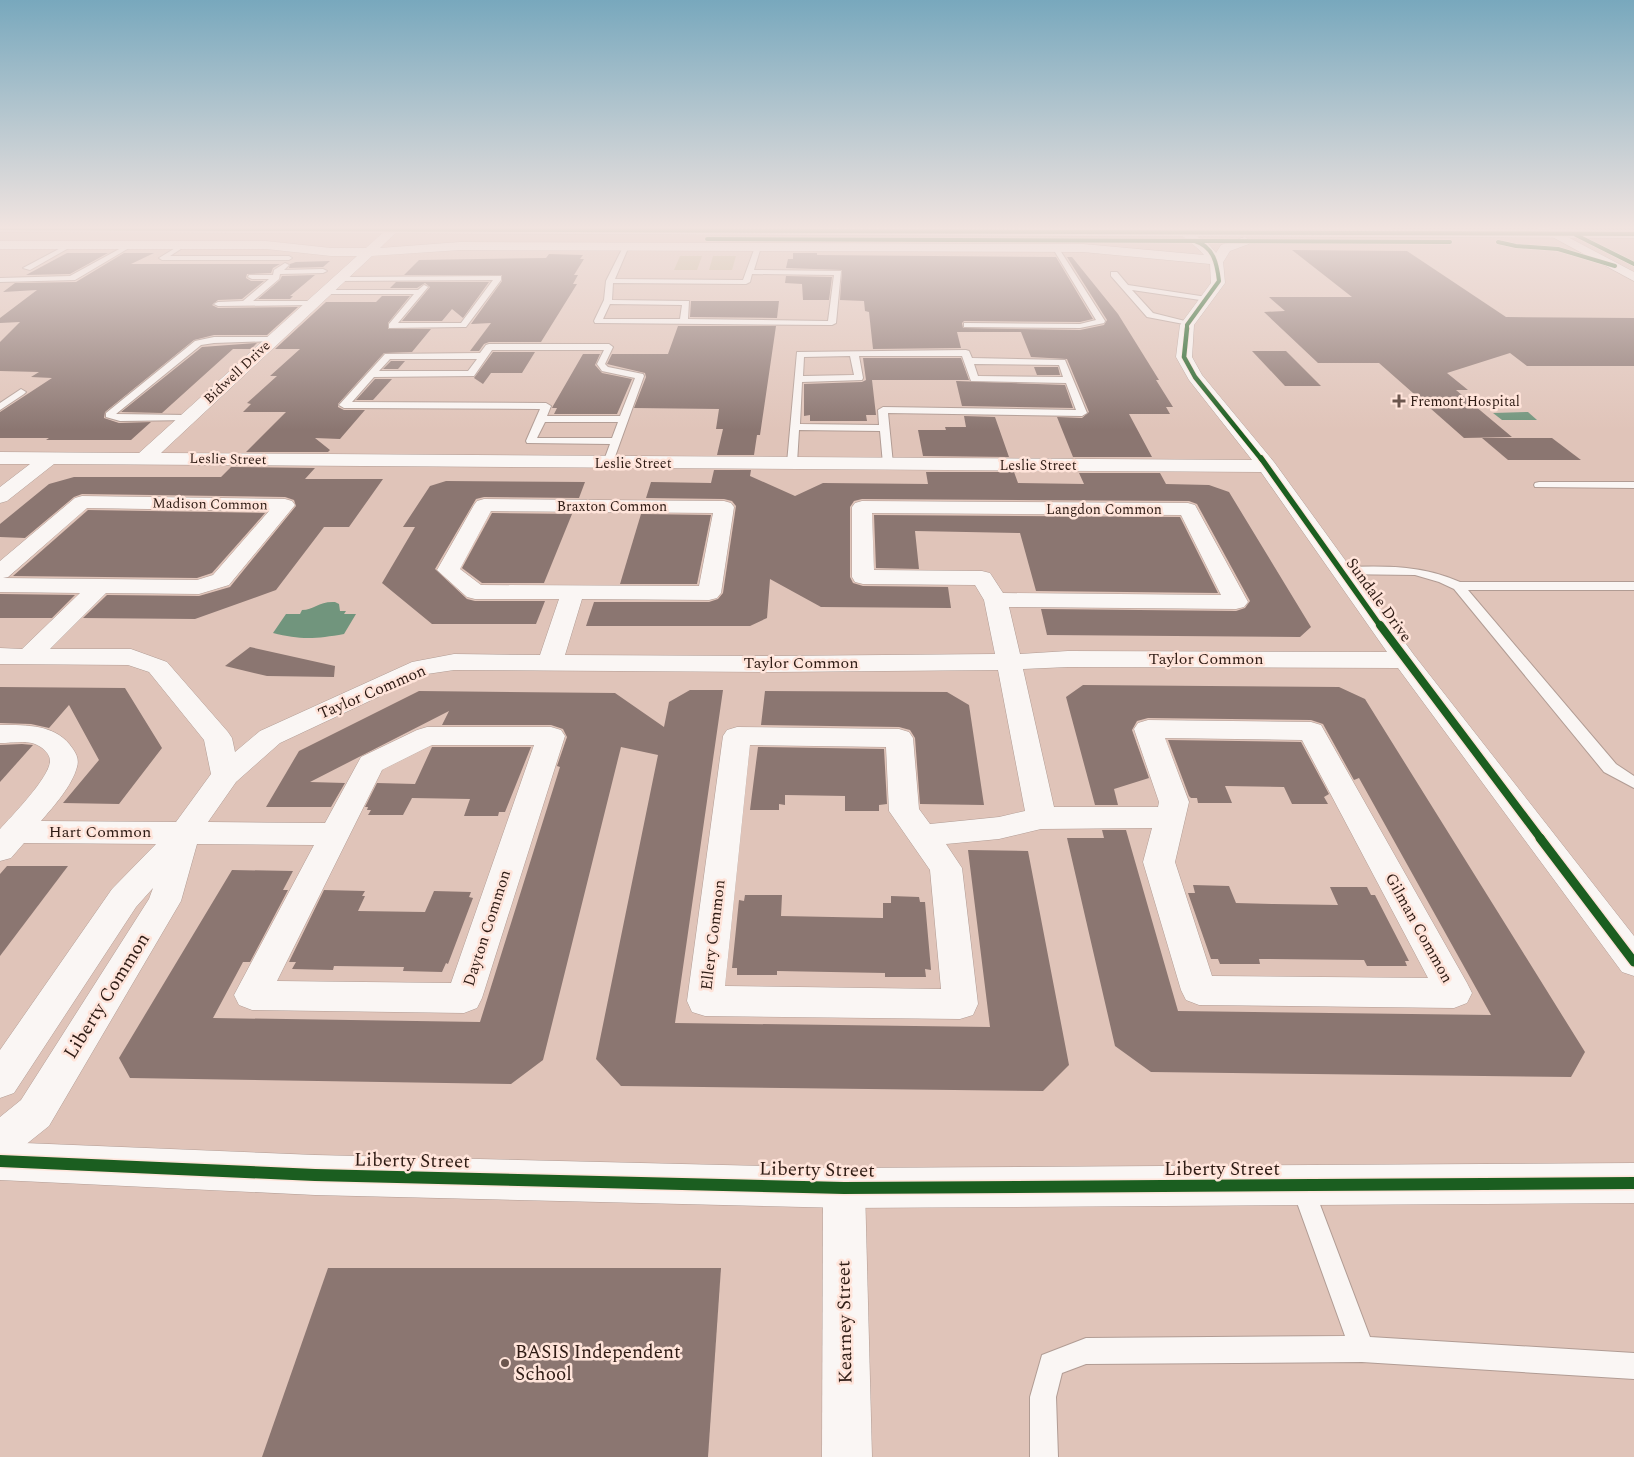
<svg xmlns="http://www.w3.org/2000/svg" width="1634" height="1457" viewBox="0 0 1634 1457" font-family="Spectral,serif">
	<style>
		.green { fill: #c4b492 }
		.water { fill: #71957d }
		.building { fill: #8b7671 }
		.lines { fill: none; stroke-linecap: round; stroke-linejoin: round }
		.lane-casing { stroke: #b19c94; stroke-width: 2 }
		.street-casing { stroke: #b19c94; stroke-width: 1 }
		.secondary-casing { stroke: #b19c94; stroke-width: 1 }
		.primary-casing { stroke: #b19c94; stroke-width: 1 }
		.lane { fill: #faf6f4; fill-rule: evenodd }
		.street { fill: #faf6f4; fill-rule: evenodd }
		.secondary { fill: #faf6f4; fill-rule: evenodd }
		.primary { fill: #faf6f4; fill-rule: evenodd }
		.cycleway-far5-casing { stroke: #ffe4da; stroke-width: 5 }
		.cycleway-far4-casing { stroke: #ffe4da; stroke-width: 6 }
		.cycleway-far3-casing { stroke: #ffe4da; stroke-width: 8 }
		.cycleway-far2-casing { stroke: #ffe4da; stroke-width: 11 }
		.cycleway-far1-casing { stroke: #ffe4da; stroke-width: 12 }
		.cycleway-casing { stroke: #ffe4da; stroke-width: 15 }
		.cycleway-far5 { stroke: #1b5e20; stroke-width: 4 }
		.cycleway-far4 { stroke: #1b5e20; stroke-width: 4.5 }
		.cycleway-far3 { stroke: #1b5e20; stroke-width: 5.5 }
		.cycleway-far2 { stroke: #1b5e20; stroke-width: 8 }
		.cycleway-far1 { stroke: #1b5e20; stroke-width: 9 }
		.cycleway { stroke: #1b5e20; stroke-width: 12 }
		.poi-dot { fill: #6c564e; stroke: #ffe4da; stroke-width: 2 }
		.labels { text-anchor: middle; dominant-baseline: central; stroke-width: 5; stroke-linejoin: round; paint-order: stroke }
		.far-street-label { font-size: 14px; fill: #2e1b14; stroke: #ffe4da }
		.far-poi-label { font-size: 14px; fill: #2e1b14; stroke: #ffe4da; text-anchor: start }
		.street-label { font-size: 16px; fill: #2e1b14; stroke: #ffe4da }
		.near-street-label { font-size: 19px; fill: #2e1b14; stroke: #ffe4da }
		.near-poi-label { font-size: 19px; fill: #2e1b14; stroke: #ffe4da; text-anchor: start }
	</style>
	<rect width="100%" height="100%" fill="#e0c4b9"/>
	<g class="green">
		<polygon points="680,256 702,256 697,270 674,270"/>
		<polygon points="713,256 736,256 732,270 709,270"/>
	</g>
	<g class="water">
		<polygon points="1528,412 1537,420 1502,420 1493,413"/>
		<path d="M335,602l4,2 1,7h6l-2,3h12l-12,20c-28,5 -44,6 -71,-1l13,-19h14l2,-4c12,0 17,-9 33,-8z"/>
	</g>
	<g class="building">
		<polygon points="1292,250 1407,251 1506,317 1634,318 1634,366 1527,366 1510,353 1447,373 1468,390 1456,390 1512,437 1464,438 1379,363 1318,363 1264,312 1285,311 1269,297 1352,297"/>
		<polygon points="67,253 108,253 70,274 26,275"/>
		<polygon points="124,253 154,253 131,264 280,264 273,268 271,273 247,274 246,278 251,281 264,281 242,299 218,300 212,305 218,308 298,307 267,335 214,335 194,340 105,412 104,418 119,423 151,422 131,440 46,440 49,438 0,438 0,412 52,378 31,377 39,372 0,371 0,342 20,322 0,323 0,318 37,290 3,292 15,283 76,282"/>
		<polygon points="793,253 817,253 817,255 1056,257 1093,319 1080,322 964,321 962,323 963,328 1080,330 1104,325 1107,320 1067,257 1072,257 1118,314 1159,380 1156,380 1173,407 1166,407 1170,414 1129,414 1152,457 1073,457 1057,417 1082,418 1089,412 1067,359 1031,357 1021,332 957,332 961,348 873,349 869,312 865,311 864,301 840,300 842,270 786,268 788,259 793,259"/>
		<polygon points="549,254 583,255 580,259 584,259 574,275 578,275 573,284 577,284 541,342 489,342 484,344 479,351 470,351 491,323 471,324 502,281 502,275 404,275 419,260 546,258"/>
		<polygon points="330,261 323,267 289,268 290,264 296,262"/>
		<polygon points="315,275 290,296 293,296 290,299 258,299 280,280 282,276"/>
		<polygon points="786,276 832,277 829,300 803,300 802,284 785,283"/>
		<polygon points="396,282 489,282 463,318 452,309 442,321 402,321 430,287 425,283 417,288 390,288"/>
		<polygon points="382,296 410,296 388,323 388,329 431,329 412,352 384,353 338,404 338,407 344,410 365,410 340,439 315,438 330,450 328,452 246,452 286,412 243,412 251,404 247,403 277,376 270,376 300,349 275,349 326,302 376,302"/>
		<polygon points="691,301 779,301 777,318 690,317"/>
		<polygon points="678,326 776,326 760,435 757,435 754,455 717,455 723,429 716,429 719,409 634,408 646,377 645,373 607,364 612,354 668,354"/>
		<polygon points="257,343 251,349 233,349 162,413 121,412 202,347"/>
		<polygon points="1252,351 1286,351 1321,386 1285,386"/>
		<polygon points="493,352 535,352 522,373 491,373 483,384 474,378"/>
		<polygon points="583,354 600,354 595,365 602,373 632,379 617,414 554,414 557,408 552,408 553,406"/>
		<polygon points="863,358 961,358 969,380 872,380 876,415 866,415 867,421 810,421 810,415 804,416 804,384 862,382 866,380"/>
		<polygon points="391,361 405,361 398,369 383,369"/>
		<polygon points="1034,367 1058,367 1060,375 1037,375"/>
		<polygon points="375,379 392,379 373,400 356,400"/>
		<polygon points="956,381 1065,385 1073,408 962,406"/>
		<polygon points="964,416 995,417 1009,457 923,456 918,430 946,430 945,427 966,427"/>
		<polygon points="1482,438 1552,438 1581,460 1508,460"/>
		<polygon points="231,467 315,468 305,479 383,479 349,527 324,527 276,590 195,619 83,618 107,595 199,596 230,587 296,506 294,500 285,497 82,494 74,497 25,538 0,537 0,524 49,484 74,477 221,477"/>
		<polygon points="714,470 751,470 750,476 795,496 823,483 928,484 926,472 1014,472 1018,483 1084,484 1079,473 1160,473 1166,484 1209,485 1229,492 1311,627 1300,637 1047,635 1041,609 1236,611 1245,608 1250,601 1197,504 1189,501 862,499 854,501 850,507 850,577 853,583 863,586 948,587 951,608 821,607 770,579 767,618 750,626 586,626 594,602 709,602 718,599 723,593 736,506 732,501 724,499 646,498 651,482 711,483"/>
		<polygon points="446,481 585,482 579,498 484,497 476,499 435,569 467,599 475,601 545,601 536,624 432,624 382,583 415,527 403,527 430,486"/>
		<polygon points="88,510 265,513 212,573 197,578 13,576"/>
		<polygon points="492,513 572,514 544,583 482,583 462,568"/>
		<polygon points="641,514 711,515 697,584 620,584"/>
		<polygon points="874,515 1180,517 1218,593 1036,591 1020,533 915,531 919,569 876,568"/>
		<polygon points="0,594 75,595 52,618 0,618"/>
		<polygon points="250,647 335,666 334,677 267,676 225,666"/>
		<polygon points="1083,685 1339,687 1365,699 1585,1052 1571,1077 1151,1072 1115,1046 1067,838 1104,838 1102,830 1126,830 1178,1011 1491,1015 1359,778 1354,780 1323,724 1311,720 1148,718 1137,721 1132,730 1149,778 1114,789 1118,805 1095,805 1066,697"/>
		<polygon points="0,687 125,688 162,748 119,804 63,803 99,760 69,705 49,728 31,724 0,723"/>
		<polygon points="690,690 723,690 675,1023 990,1027 968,850 1028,851 1069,1065 1043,1091 621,1086 596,1059 658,755 621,747 543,1060 511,1084 130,1078 119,1058 232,870 293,871 283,890 288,890 250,962 243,962 213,1018 480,1022 560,767 557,766 567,737 563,729 551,725 442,725 449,711 310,782 345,783 331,807 266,807 299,751 419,691 615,693 664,727 669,702"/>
		<polygon points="765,691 947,692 969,705 984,805 920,804 915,738 910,730 899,727 761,725"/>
		<polygon points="1168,740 1301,742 1329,794 1324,797 1328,804 1292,804 1284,787 1225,786 1232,803 1198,803 1197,798 1191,798 1189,796"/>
		<polygon points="22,744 33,745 0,782 0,745"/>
		<polygon points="432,747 531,747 505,812 499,812 498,816 464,816 470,799 412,798 403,815 368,815 371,810 367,810 368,807 365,807 377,783 415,784"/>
		<polygon points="758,747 884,749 887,804 879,805 879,811 845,811 845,796 785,795 785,805 779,804 779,810 750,810"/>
		<polygon points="7,866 68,866 0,956 0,874"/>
		<polygon points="1193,885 1229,886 1236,903 1273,904 1338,905 1330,887 1367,887 1371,895 1375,895 1409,961 1405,961 1407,966 1367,966 1364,960 1259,959 1260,964 1220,964 1218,959 1211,959 1188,893 1195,893"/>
		<polygon points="324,890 365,891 362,896 365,896 358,911 425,912 434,891 471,892 469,897 473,898 448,964 446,963 442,972 403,971 404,967 334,966 333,970 292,969 296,962 289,962"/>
		<polygon points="745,895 782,895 781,916 883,918 883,903 891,903 891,896 919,897 920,902 925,902 931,970 925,969 926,977 885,977 885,973 777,971 777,975 737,975 737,968 732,968 739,900 744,901"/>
		<polygon points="328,1268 721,1268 708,1457 262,1457"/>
	</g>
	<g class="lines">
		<defs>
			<g id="lane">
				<polygon points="1382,226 1389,226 1399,233 1394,234"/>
				<polygon points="72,242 75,244 74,245 30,270 23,268"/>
				<polygon points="132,242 135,244 134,245 75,280 0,282 0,278 70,276"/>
				<polygon points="185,242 188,244 187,245 170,256 289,256 292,258 289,260 162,260 159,258"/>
				<path d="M624,245l5,1 -14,33 128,1 12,-33 3,-2 3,2 -7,23 87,1 -5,52 -4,2 -237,-2 -1,-2 10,-21 2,-19zM752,274l82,1 -6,46 -140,-2 1,-18 -77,-1 1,-17 133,1 4,-2zM610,304l72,1 -2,14h-77z"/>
				<polygon points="1055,245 1058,247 1105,321 1104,323 1080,328 964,327 964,323 967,323 1080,324 1096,320 1052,247"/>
				<polygon points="285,263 289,265 284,270 323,269 327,271 323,273 280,274 279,279 253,301 311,301 315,303 314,305 218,306 214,304 218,302 243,301 269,279 252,279 248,277 249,275 273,275 274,270"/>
				<polygon points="1111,272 1117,272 1128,285 1207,297 1211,299 1207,301 1132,290 1153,313 1193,323 1189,325 1147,317 1111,276"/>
				<polygon points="501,276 501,280 466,327 463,327 389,328 389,324 414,294 323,294 319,292 323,290 418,290 424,285 428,287 398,323 461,323 493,280 338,281 334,279 338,277"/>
				<polygon points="214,337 273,337 277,339 273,341 214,343 201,345 116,414 188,415 191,416 191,420 120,421 106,417 106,413 195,341"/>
				<path d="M489,344h120l4,3 -8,17 3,3 35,7 1,2 -32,89h-8l-1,-2 7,-19 -83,-1 -1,-2 14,-32 -196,-1 -5,-3 46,-51 95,-1 6,-8zM492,350h112l-7,14 5,7 33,7 -15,38h-73l4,-10 -5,-3 -194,-1 22,-25 100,-1zM390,359h87l-9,12h-89zM545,422h73l-6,16h-75z"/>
				<path d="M966,350l3,1 3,7 93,2 22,53 -5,3 -194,-3 5,51 -1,2 -4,1 -5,-3 -3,-33 -81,-1 -2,33 -5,3 -5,-3 10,-111zM850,356l4,19 -51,1 1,-19zM859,356h103l9,25 95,2 10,27 -193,-3 -5,3 1,15 -79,-1 2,-42 60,-2 1,-2zM974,364l85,1 4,12 -85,-1z"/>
				<polygon points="21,389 26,392 24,394 0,410 0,403"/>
				<polygon points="1539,482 1634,482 1634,488 1535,487 1534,485 1535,483"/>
				<path d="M1340,567c42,-1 81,-3 120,15h174v8h-166l148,174 18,12v12l-30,-16 -150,-183 -15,-7 -24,-7 -79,-1 -2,-3z"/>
				<polygon points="1302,1175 1310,1178 1313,1186 1370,1337 1634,1353 1634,1379 1362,1362 1086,1364 1062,1373 1056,1397 1058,1457 1030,1457 1030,1397 1042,1355 1086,1338 1345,1336 1291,1186 1294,1178"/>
			</g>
			<g id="street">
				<path d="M390,226h13l-23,22 80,-6 623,2 121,11c-9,-11 -22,-17 -31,-29h13l13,12 6,2 18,21 2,22 -31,42 -2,32 10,18 72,87 140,193 220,281v40l-12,-4 -224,-304 -330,-1 -45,2 31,138h104l1,-5 -25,-73 4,-6 10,-3 163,2 10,3 146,258 5,10 -5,10 -13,5 -255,-3 -13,-5 -5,-10 -38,-128 9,-34 -111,1 -42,10 -53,5 16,24 16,136 -5,11 -13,4 -255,-3 -13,-4 -5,-11 36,-265 4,-6 10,-3 162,2 10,3 4,6 6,71 11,15 69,-7 26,-6 -27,-141 -224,2 -320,-2 -27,4 -147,69 -44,39 -28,40 117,1 36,-66 56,-27 10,-3h124l10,3 4,6 -83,262 -5,10 -13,5 -212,-3 -13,-5 -5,-10 80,-150 -117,-1 -16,57 -132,225 -35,28 -14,6v-43l21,-17 128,-201 4,-11 -17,19 -122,186 -14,5v-48l112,-161 44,-45 -132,-1 -13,15 -11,3v-32c11,-12 50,-52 50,-68 0,-8 -8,-14 -15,-17 -10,-4 -24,-1 -35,-1v-18c27,0 57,-1 73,24 4,6 6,11 4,18 -5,19 -23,39 -36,54l135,1 35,-48 -7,-34 -55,-68 -21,-7 -128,-1v-16l22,1 58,-56 -80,-1v-31l75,-63 7,-2 203,3 7,2 3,4 -66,80 -30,9 -93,-1 -56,56h81l36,13 61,70 4,6 3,14 25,-21 152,-69 42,-8 86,1 19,-56h-84l-8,-2 -30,-27 37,-65 3,-4 7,-2 240,2 7,2 3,4 -13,86 -4,5 -8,2 -127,-1 -17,56 209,1 221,-2 -11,-54 -9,-15 -112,-1 -8,-2 -3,-5v-70l3,-4 7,-2 326,2 7,2 53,97 -4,5 -8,2 -227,-2 11,47 48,-3 319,1 -126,-180 -1207,-8 -47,37 -7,2v-16l30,-23h-30v-12l139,1 218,-197h-26l-65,-7h-266v-8h266l65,7h35zM460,250l623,2 127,12 1,19 -31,42 -4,32 13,23 63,80 -1091,-7 211,-197zM87,508l182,3 -56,64 -16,5 -194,-2 5,-1zM491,511l222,2 -14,73 -218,-1 -21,-16zM872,513l309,2 40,80 -218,-2 -13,-20 -8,-2 -108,-1zM1165,738l137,2 126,238 -216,-2 -37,-114 14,-60zM432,745h102l-83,238 -174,-2 105,-211zM750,745l136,2 3,64 41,59 11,119 -216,-3z"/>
				<polygon points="844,1168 859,1174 865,1188 872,1457 822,1457 823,1188 829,1174"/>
			</g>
			<g id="secondary">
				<polygon points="1532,226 1547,226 1634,272 1634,281"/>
				<polygon points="0,1142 315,1155 844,1168 1634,1163 1634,1203 844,1208 315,1195 0,1180"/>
			</g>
			<g id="primary">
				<polygon points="0,226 1185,227 1634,230 1634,238 0,232"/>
				<polygon points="1245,237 1251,241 1249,244 1230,251 1222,264 1212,264 1211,261 1221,245"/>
			</g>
		</defs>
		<use href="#lane" class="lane-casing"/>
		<use href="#street" class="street-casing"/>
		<use href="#secondary" class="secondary-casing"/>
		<use href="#primary" class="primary-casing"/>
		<use href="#lane" class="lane"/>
		<use href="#street" class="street"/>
		<use href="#secondary" class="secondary"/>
		<use href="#primary" class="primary"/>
		<defs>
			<g id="cycleway-far5">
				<polyline points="0,228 1634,234"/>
				<polyline points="1576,235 1634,264"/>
				<polyline points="707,239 1450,242"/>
				<polyline points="1498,242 1516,246 1558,249 1615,266"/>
				<path d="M1187,329v-4l32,-44c-2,-17 -5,-34 -24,-40"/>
			</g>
			<polyline id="cycleway-far4" points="1187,328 1184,357 1195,377 1262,460"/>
			<polyline id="cycleway-far3" points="1261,458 1381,627"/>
			<polyline id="cycleway-far2" points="1380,625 1541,839"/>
			<polyline id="cycleway-far1" points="1540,838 1634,962"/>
			<polyline id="cycleway" points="0,1161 315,1175 844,1188 1634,1183"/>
		</defs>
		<use href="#cycleway-far5" class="cycleway-far5-casing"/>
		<use href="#cycleway-far4" class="cycleway-far4-casing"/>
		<use href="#cycleway-far3" class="cycleway-far3-casing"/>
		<use href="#cycleway-far2" class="cycleway-far2-casing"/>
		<use href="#cycleway-far1" class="cycleway-far1-casing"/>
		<use href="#cycleway" class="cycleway-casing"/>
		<use href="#cycleway-far5" class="cycleway-far5"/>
		<use href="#cycleway-far4" class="cycleway-far4"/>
		<use href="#cycleway-far3" class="cycleway-far3"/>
		<use href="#cycleway-far2" class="cycleway-far2"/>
		<use href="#cycleway-far1" class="cycleway-far1"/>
		<use href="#cycleway" class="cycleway"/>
	</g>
	<linearGradient id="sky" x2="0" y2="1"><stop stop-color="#78a8bd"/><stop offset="0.53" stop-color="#f1e4e0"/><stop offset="1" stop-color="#f1e4e0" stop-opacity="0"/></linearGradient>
	<rect width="1634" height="430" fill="url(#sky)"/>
	<g class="poi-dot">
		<path d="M1396.5 393.5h5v5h5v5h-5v5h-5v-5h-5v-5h5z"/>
		<circle cx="505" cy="1363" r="5"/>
	</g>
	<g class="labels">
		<g class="far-street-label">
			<text transform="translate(237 372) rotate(-43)">Bidwell Drive</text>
			<text transform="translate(228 459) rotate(1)">Leslie Street</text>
			<text x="633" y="463">Leslie Street</text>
			<text x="1038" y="465">Leslie Street</text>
			<text transform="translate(210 504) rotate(1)">Madison Common</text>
			<text x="612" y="506">Braxton Common</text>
			<text x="1104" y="509">Langdon Common</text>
		</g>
		<g class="far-poi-label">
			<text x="1410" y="401">Fremont Hospital</text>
		</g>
		<g class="street-label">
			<text transform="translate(1379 600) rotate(54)">Sundale Drive</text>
			<text x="1206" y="659">Taylor Common</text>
			<text x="801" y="663">Taylor Common</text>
			<text transform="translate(372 692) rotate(-23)">Taylor Common</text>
			<text x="100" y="832">Hart Common</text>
			<text transform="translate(487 928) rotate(-72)">Dayton Common</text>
			<text transform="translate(1419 928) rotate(61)">Gilman Common</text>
			<text transform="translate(713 935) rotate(-83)">Ellery Common</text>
		</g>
		<g class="near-street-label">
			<text transform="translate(107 996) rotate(-58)">Liberty Common</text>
			<text transform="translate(412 1161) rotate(1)">Liberty Street</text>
			<text x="1222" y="1169">Liberty Street</text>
			<text transform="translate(817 1170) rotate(1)">Liberty Street</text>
			<text transform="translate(845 1322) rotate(-91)">Kearney Street</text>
		</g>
		<g class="near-poi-label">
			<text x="515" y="1352">BASIS Independent<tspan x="515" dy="22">School</tspan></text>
		</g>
	</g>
</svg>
